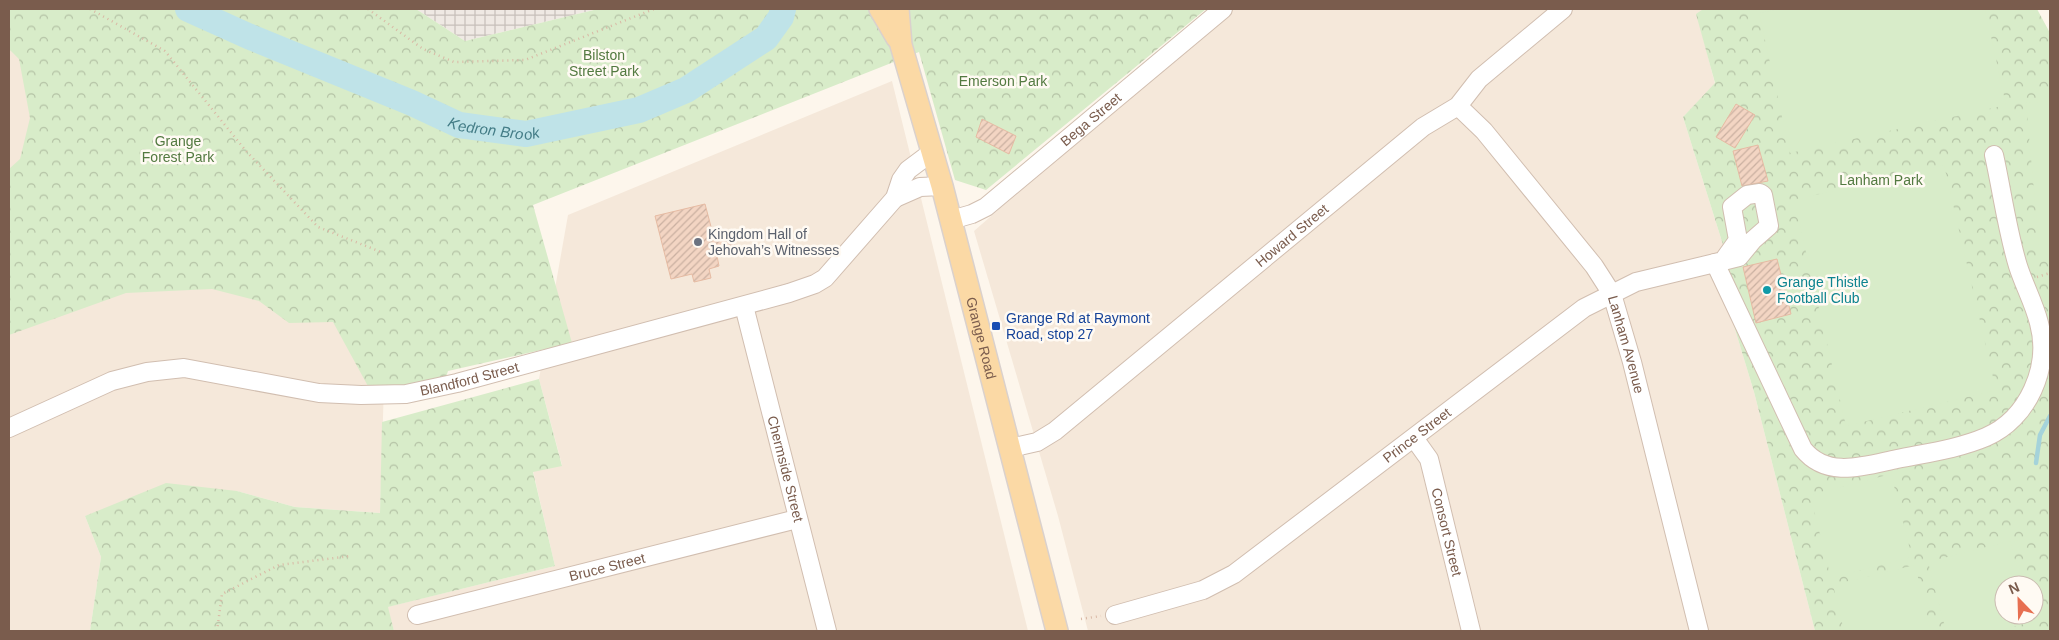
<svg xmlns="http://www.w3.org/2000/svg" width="2059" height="640" viewBox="0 0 2059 640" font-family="Helvetica,sans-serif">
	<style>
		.residential { fill: #f5e8da }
		.industrial { fill: url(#industrial-grid) }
		.forest { fill: url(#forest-crowns); fill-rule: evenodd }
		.pitch { fill: #d8ecc9 }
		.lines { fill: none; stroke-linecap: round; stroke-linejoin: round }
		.stream { stroke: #a5d3da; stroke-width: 4.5 }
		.river { stroke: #bfe3e8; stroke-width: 26 }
		.building { fill: url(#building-hatch); stroke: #e6bba3 }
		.minor-casing { stroke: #d1beb0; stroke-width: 20 }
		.major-casing { stroke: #dad1cd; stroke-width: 24 }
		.path { stroke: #d9b8a5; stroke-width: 2.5; stroke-dasharray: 1 4; stroke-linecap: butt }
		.minor { stroke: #fff; stroke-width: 18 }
		.major { stroke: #fbd9a5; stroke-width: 21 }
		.worship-dot { fill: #6b7280; stroke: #fffaf3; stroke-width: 2 }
		.culture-dot { fill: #0f9aa8; stroke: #fffaf3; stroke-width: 2 }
		.transit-dot { fill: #1a4fb4; stroke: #fffaf3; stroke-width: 2 }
		.labels { text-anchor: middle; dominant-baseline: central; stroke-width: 5; stroke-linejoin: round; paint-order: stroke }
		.park-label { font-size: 14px; fill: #537a41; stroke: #fffaf3 }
		.street-label { font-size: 14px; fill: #7a5c4d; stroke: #fffaf3 }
		.worship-label { font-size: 14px; fill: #5b616d; stroke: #fffaf3; text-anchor: start }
		.culture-label { font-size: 14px; fill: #0d838f; stroke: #fffaf3; text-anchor: start }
		.transit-label { font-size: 14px; fill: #164399; stroke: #fffaf3; text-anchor: start }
		.water-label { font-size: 15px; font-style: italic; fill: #437c86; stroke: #fffaf3 }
	</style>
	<defs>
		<pattern id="industrial-grid" width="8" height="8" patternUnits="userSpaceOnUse" patternTransform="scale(1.25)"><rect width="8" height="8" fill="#efe9e4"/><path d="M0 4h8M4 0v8" fill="none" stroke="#c7c0bb"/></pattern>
		<pattern id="forest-crowns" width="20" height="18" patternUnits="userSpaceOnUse" patternTransform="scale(1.25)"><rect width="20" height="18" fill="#d8ecc9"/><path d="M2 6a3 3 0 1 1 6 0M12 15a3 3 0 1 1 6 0" fill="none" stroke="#b4c2a5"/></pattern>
		<pattern id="building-hatch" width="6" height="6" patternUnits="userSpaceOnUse" patternTransform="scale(1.25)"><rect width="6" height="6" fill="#f3d5c3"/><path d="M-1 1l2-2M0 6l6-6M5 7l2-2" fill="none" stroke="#cab0a1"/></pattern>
	</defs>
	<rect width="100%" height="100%" fill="#fdf6ec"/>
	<g class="residential">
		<polygon points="1228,9 1703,9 1697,14 1715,84 1683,117 1724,248 1721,283 1754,392 1815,631 1088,631 1058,516 974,231"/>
		<polygon points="9,33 36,60 46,142 9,190"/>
		<polygon points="892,81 1028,631 394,631 387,607 555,566 533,471 562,465 539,379 568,215"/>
		<polygon points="157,279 359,300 384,385 380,513 295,507 237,491 85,516 101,557 90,631 9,631 9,321"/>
	</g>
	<polygon class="industrial" points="416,9 598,9 465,41"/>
	<g class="forest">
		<polygon points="9,9 416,9 465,41 598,9 1206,9 986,190 955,180 919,52 533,205 572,343 448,371 445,380 409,387 369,388 333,322 289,323 259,301 212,289 126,293 9,335 9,169 20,159 30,118 19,59 9,49"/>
		<path d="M1703,9h334l13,24v598h-235l-61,-239 -33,-109 3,-35 -41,-131 32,-34 -19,-69zM2004,585h30v30h-30z"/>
		<polygon points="539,379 562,466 533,472 555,566 388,607 394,631 90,631 101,557 85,516 166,483 237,491 295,507 380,513 382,422"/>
	</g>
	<g class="pitch">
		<polygon points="1779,9 1985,9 2006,105 1790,153 1759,13"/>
		<polygon points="2050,101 2050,245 2039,246 2026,103"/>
		<polygon points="1944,165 1996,390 1846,426 1794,200"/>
		<polygon points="1891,474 1912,557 1831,578 1810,495"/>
		<polygon points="2010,541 2021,585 2004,585 2004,615 2029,615 2031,622 1996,631 1946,631 1928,562"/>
		<polygon points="1915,565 1931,631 1844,631 1833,585"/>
	</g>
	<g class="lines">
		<polyline class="stream" points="2036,463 2040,435 2050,416"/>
		<path class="river" id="s1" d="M188,9l60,27 164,67 47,22 67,9 113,-24 47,-20 80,-52 15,-21 2,-8"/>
	</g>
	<g class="building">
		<polygon points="1736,104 1755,115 1735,148 1716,137"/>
		<polygon points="982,119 1016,136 1009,154 976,137"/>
		<polygon points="1758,145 1768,181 1742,186 1733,151"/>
		<polygon points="705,204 714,238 732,233 735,246 716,251 719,266 709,269 711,278 694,282 692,274 671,279 655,216"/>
		<polygon points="1777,259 1791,314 1756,323 1743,267"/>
	</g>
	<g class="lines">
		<defs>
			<g id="minor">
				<path id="s2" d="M1458,106l26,25 110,135 18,28 20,68 67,269"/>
				<polyline points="895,198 920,187 942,186"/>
				<path id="s3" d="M951,220l21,-6 14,-7 237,-198"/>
				<path d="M1715,263l88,186c24,30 61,17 94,10 29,-6 61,-10 89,-22 42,-18 65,-70 53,-114 -5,-20 -15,-38 -21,-57 -11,-36 -16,-75 -24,-111"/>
				<path id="s4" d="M744,306l83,325"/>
				<path id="s5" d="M9,428l103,-47 35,-9 37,-4 135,25 42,2 45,-1 51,-11 332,-90 26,-9 10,-6 70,-80 6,-18 7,-10 24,-18"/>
				<path id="s6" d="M1414,438l15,21 3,12 39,160"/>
				<path id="s7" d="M1011,448l26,-6 18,-11 368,-304 35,-21 21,-27 84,-70"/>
				<path id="s8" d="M417,615l380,-96"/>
				<path id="s9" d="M1115,615l88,-25 31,-16 350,-266 52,-26 79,-19 24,-6 14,-17 16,-14 -6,-31 -3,-2 -13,2 -15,12 6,33 -15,21"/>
			</g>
			<g id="major">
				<polyline points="880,9 897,38"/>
				<path id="s10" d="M898,9l3,36 41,141 115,445"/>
			</g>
		</defs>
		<use href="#minor" class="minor-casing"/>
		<use href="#major" class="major-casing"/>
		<g class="path">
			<polyline points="90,9 165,51 246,151 318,227 381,252"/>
			<polyline points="368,9 423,49 454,62 525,60 654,9"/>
			<polyline points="2037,277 2050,273"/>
			<polyline points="1081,619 1101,616"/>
			<polyline points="217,631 222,594 279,565 351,556"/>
		</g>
		<use href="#minor" class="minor"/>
		<use href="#major" class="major"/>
	</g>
	<circle class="worship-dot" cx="698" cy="242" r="5"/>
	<circle class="culture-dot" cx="1767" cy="290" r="5"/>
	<rect class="transit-dot" x="991" y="321" width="10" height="10" rx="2.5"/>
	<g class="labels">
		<g class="park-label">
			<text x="604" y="55">Bilston<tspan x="604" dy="16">Street Park</tspan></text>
			<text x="1003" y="81">Emerson Park</text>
			<text x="178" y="141">Grange<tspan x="178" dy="16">Forest Park</tspan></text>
			<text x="1881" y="180">Lanham Park</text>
		</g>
		<g class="street-label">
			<text stroke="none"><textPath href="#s3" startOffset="174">Bega Street</textPath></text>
			<text stroke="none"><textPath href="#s7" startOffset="355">Howard Street</textPath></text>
			<text stroke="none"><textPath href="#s10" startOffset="340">Grange Road</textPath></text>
			<text stroke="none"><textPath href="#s2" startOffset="296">Lanham Avenue</textPath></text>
			<text stroke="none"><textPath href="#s5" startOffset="476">Blandford Street</textPath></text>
			<text stroke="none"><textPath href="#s9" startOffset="356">Prince Street</textPath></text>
			<text stroke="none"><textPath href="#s4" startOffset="168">Chermside Street</textPath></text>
			<text stroke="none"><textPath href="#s6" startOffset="101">Consort Street</textPath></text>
			<text stroke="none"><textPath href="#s8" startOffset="196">Bruce Street</textPath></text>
		</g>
		<g class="worship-label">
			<text x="708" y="234">Kingdom Hall of<tspan x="708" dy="16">Jehovah’s Witnesses</tspan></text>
		</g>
		<g class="culture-label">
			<text x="1777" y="282">Grange Thistle<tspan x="1777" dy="16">Football Club</tspan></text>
		</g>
		<g class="transit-label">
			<text x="1006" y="318">Grange Rd at Raymont<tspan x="1006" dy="16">Road, stop 27</tspan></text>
		</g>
		<g class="water-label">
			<text stroke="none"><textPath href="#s1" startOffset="330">Kedron Brook</textPath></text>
		</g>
	</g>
	<rect width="2059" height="640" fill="none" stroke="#7a5c4d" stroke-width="20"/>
	<g transform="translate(2019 600) rotate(337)"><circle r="24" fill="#fffaf3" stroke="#cabbb1"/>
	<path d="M0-4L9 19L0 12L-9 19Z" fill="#e76f51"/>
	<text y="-8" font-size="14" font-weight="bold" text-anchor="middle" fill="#7a5c4d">N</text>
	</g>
</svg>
